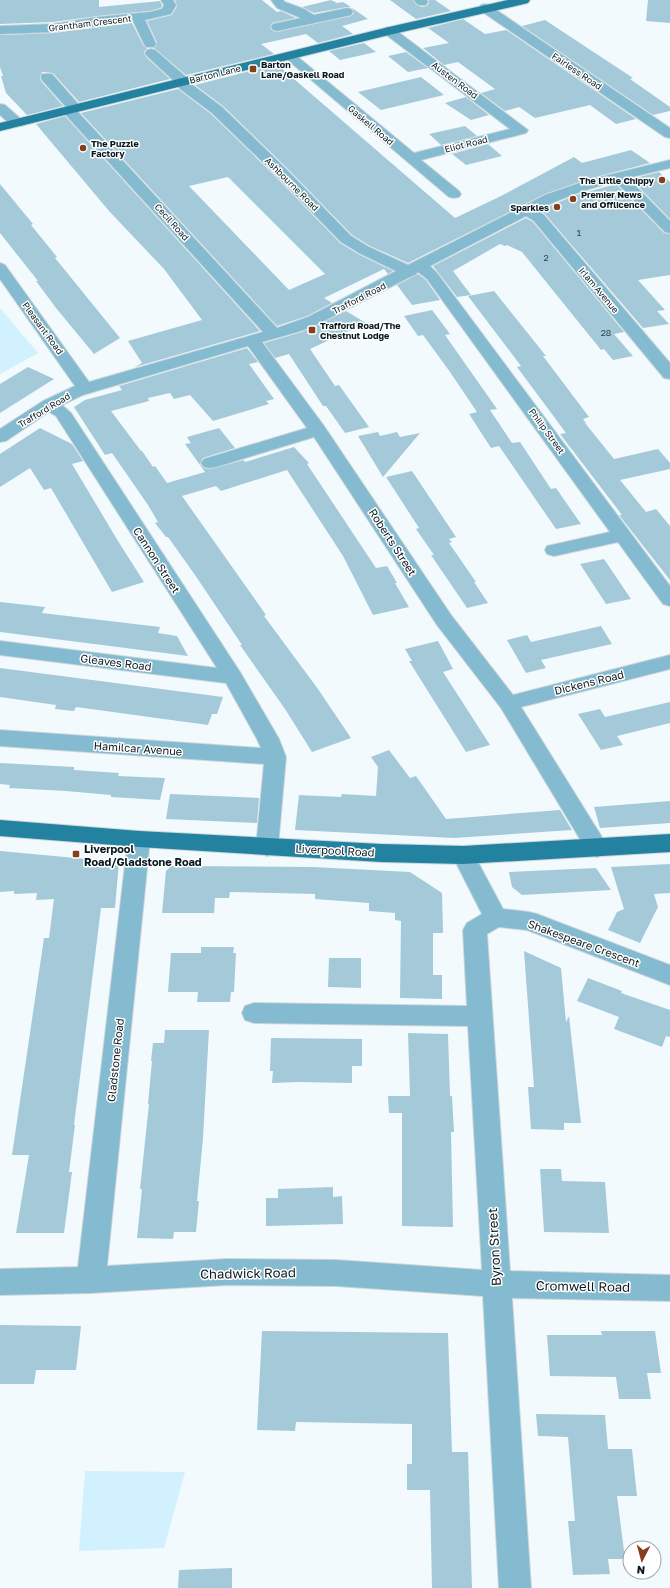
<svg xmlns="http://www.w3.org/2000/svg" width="670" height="1588" viewBox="0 0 670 1588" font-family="'Golos Text',sans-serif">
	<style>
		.green { fill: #d1f1fe }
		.building { fill: #a4cada; fill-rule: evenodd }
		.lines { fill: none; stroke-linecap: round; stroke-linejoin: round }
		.minor-casing { stroke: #cdd6d9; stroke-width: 2 }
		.major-casing { stroke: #cdd6d9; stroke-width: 2 }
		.minor { fill: #85bbd0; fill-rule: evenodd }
		.major { fill: #2482a1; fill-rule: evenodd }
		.poi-dot { fill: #863f1c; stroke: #fff; stroke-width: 1.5 }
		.labels { text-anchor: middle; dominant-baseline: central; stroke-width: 3; stroke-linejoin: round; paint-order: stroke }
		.far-street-label { font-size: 9px; fill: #0a191f; stroke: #fff }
		.far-poi-label { font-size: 9px; font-weight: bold; fill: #0a191f; stroke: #fff; text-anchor: start }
		.number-label { font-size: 9px; fill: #30454e }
		.street-label { font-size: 11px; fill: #0a191f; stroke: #fff }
		.poi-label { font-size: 11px; font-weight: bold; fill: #0a191f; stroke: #fff; text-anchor: start }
		.near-street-label { font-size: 13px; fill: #0a191f; stroke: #fff }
	</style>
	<rect width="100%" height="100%" fill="#f2fafd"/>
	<g class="green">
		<polygon points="0,308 38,353 0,374"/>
		<polygon points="85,1471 185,1472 164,1548 79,1551"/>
	</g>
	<g class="building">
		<polygon points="0,0 99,0 99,7 160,1 162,5 161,8 150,11 98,16 53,22 0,24"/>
		<polygon points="175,0 262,0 277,12 281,11 296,18 272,23 270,28 273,31 277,32 351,16 354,13 352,8 368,19 342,26 353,34 318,43 306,34 261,44 274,54 186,75 154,48 157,43 147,21 172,15 177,6"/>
		<polygon points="331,0 337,3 343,2 351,7 347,7 314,13 302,7"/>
		<polygon points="390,0 413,0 417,5 422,7 427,6 429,3 429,0 435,0 451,11 416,19"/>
		<polygon points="648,0 670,0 670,23 646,21"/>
		<polygon points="463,19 485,34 506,30 636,119 616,124 590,105 535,118 519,107 505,111 481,93 495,89 458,62 444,65 423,48 449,43 428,28"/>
		<polygon points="545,20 633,78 630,79 670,107 670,111 653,115 522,26"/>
		<polygon points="132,23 143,45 147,48 144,52 146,57 170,79 79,102 53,73 42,72 40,77 41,81 63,106 27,115 6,93 1,76 3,76 0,67 0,35 53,33"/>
		<polygon points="364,43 376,52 340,60 329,51"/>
		<polygon points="406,52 428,68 408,72 388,56"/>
		<polygon points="281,63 279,66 455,218 501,196 574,157 582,163 631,150 650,163 588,179 545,194 408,263 370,246 352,235 287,168 223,106 195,85"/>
		<polygon points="421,77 444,95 381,110 358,92"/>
		<path d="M178,89l33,25 64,62 65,67 18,11 35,17 -5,3 -4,-5 -60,29 8,5 -25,13 -30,10 -196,-213zM228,177l97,97 -36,16 -100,-104z"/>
		<polygon points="466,97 489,115 471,120 445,103"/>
		<polygon points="65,116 260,331 135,367 142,363 128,341 202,320 164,269 109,211 36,124"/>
		<polygon points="465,126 477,136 441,145 429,134"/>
		<polygon points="488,144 502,156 466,165 452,154"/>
		<polygon points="659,172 670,182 670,219 631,179"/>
		<polygon points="0,184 33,224 31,225 57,257 55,258 64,269 120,338 94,354 56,308 36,281 38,281 0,233"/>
		<polygon points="616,184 664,233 670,234 670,275 638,280 665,310 657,311 669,324 643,328 545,214 540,210 576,195"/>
		<polygon points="526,218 533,222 624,332 614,334 633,356 613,360 604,349 601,350 522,252 507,245 505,246 500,244 453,271 471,295 457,297 433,266"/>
		<polygon points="418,274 426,280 440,300 412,305 397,285"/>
		<polygon points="494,291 546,356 543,356 589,417 583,419 586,423 585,423 614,459 658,449 670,463 670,469 620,480 646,512 656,509 670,526 670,580 626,524 619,515 622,515 560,434 566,433 517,367 521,366 468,296"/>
		<polygon points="432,310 450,334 445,335 497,409 490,410 512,443 520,442 551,489 556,488 581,524 556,529 499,446 491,448 469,414 477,412 450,372 423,335 418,336 404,316"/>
		<polygon points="346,311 366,323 310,349 335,386 339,385 369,427 345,433 326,406 323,406 289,354 275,358 264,343 302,332"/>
		<polygon points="247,348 258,362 249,364 274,399 266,401 269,404 213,421 190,395 174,399 170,393 148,398 149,401 111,411 141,451 142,451 153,467 155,466 167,483 205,472 185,444 191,443 187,437 219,428 235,448 203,458 200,464 204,468 210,469 244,460 245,462 294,447 309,463 307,464 376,568 387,566 397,583 395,583 409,607 373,615 343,556 287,470 221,491 216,486 182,496 266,615 264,616 318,689 351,738 312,752 285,709 240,645 242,645 195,575 168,537 166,537 155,523 158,522 148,505 112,453 105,455 74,407 85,400 122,390 119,386"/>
		<polygon points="28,367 54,379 0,413 0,384"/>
		<polygon points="40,428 72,444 83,461 72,464 118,541 144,582 112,592 51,488 44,490 30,468 0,487 0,454"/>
		<polygon points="378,432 380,436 397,432 400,437 420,433 383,477 358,436"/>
		<polygon points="412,471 456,537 449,539 452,542 449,543 476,582 474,582 488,603 467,608 431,555 434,555 416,529 419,528 386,477"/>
		<polygon points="604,559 631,599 606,604 580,564"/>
		<polygon points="0,602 45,607 42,613 160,627 158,633 177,636 188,656 0,632"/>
		<polygon points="601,626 612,644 541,660 546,668 526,673 507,640 527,635 531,642"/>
		<polygon points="438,641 453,669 443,672 490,745 466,752 409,661 412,661 405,649"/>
		<polygon points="0,668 54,675 223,697 217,714 212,714 208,725 76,707 74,711 55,709 56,705 0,697"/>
		<polygon points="670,702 670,723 617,736 623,745 601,750 578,714 600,709 605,717"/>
		<polygon points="389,750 410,778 416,776 446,819 560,810 572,830 454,838 295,830 299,795 341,797 342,794 376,796 378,767 371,757"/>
		<polygon points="0,763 74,767 74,770 119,773 118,776 165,778 160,800 111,797 111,795 66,791 9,788 10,785 0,784"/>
		<polygon points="170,794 259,798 257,823 166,819"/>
		<polygon points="670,801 670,823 600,828 594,807"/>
		<polygon points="0,851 119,862 115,908 101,908 74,1125 75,1125 69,1172 72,1172 64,1233 16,1233 29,1155 12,1155 44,938 49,938 54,899 36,900 37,893 14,894 14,891 0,892"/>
		<polygon points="670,864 670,893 654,894 658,907 640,943 608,930 617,912 624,909 611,867"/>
		<polygon points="171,866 313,867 410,872 442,893 443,933 433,933 433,975 442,975 442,999 400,998 401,921 395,920 395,913 369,911 369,903 315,899 315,894 230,892 229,898 215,898 214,913 162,913 166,871"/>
		<polygon points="596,868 611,890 522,895 512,887 509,872"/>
		<polygon points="201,947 234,947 233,953 236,953 234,992 231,992 230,1002 197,1002 198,992 168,992 171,953 201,953"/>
		<polygon points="524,951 561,968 566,1022 569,1016 581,1123 564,1123 564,1130 531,1129 528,1087 534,1087"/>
		<polygon points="329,958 361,958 361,988 328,987"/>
		<polygon points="588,978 622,991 621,993 670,1010 670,1037 666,1036 662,1047 614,1029 619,1017 577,1001"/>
		<polygon points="165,1030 209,1030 203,1138 197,1201 199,1201 196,1232 174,1232 173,1239 137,1238 142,1189 140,1189 149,1104 148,1104 152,1061 151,1061 153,1043 164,1043"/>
		<polygon points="408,1033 448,1034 450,1096 452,1096 454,1132 451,1132 453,1227 402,1226 402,1113 389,1113 388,1096 410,1096"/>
		<polygon points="271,1038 362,1039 362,1066 352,1066 352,1083 299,1082 272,1083 273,1071 270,1071"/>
		<polygon points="540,1169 561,1169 562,1181 605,1182 609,1233 544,1232"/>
		<polygon points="333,1187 333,1197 342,1196 343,1224 266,1226 266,1198 278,1198 278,1189"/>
		<polygon points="0,1325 81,1326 76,1370 36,1370 34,1384 0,1384"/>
		<polygon points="262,1331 448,1333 452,1452 468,1452 472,1588 432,1588 430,1490 407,1490 407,1464 412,1464 412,1424 296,1422 295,1431 257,1430"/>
		<polygon points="601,1331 655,1331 661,1373 647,1373 651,1399 619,1399 616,1377 550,1376 547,1335 602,1335"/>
		<polygon points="536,1414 605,1415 608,1449 632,1449 637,1496 617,1496 625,1559 608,1559 610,1574 573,1575 568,1521 575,1521 568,1437 538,1436"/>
		<polygon points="232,1568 232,1588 178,1588 179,1570"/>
	</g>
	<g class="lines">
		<defs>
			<g id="minor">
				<polygon points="161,0 173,0 176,5 171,14 145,20 156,44 154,47 146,47 144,44 133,21 53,32 0,34 0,26 53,24 98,17 150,12 162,9 164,5"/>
				<polygon points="271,0 283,0 285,2 304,9 314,15 347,8 351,9 353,12 351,15 347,16 277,31 273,30 271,27 273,24 301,18 277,8"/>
				<path d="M414,0h13l1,2 -2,3c-6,1 -9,0 -12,-5z"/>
				<polygon points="485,4 489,5 670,128 670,138 665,137 481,11 479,8 481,5"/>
				<polygon points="389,27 393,28 528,130 526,133 421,160 459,191 461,194 459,197 454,198 449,197 283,56 285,53 293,53 414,153 510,129 385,34 383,31 385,28"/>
				<path d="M151,49l4,1 30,26 5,7 32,24 64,62 65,67 18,11 39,18 137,-70 43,-15 82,-20v8l-42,10 42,43v12l-5,-1 -49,-50c-28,6 -54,16 -79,28l7,5 126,148v16l-6,-1 -130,-157 -8,-5 -96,50 7,7 233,313v20l-7,-2 -45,-62 -64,14 -7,-2 -2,-4 2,-4 63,-14 -183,-253 -9,-7 -3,3 -5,2 -90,46 -19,8 -39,11 62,84 127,189 62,80 157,-40v14l-149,38 84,135 3,6 -3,6 -8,3 -8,-3 -88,-146 -64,-83 -123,-188 -98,30 -6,1 -6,-1 -3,-4 3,-4 103,-31 -59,-82 -165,49 -21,10 9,8 169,259 39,67 7,18 -8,90 -3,6 -8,3 -8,-3 -3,-6 8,-83 -264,-18v-16l261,18 -4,-9 -31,-56 -226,-28v-14l217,27 -161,-252 -7,-4 -43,29 -6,1v-13l43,-28 32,-15 -75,-107v-16l5,2 84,117 174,-50 -199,-219 -2,-3 4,-3 -24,-27 -1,-3 1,-3h10l28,32 2,3 -4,3 199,216 31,-11 88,-46 -37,-18 -18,-11 -65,-67 -64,-62 -32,-24 -5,-7 -28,-26 -2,-3 2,-3z"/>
				<polygon points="0,104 5,105 22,120 24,123 22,126 12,126 0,115"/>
				<polygon points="139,831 147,833 150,839 107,1266 227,1259 336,1260 482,1270 468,1026 254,1023 245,1020 242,1013 245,1006 254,1003 467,1006 463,930 467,923 482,914 452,855 455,849 463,846 471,849 503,909 529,912 537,914 670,965 670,985 527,930 499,927 487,934 510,1271 670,1275 670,1301 512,1298 531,1588 499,1588 483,1296 336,1286 227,1285 91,1293 0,1295 0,1269 78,1267 128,839 131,833"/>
			</g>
			<g id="major">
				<polygon points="508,0 530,0 528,3 524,4 389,35 0,131 0,123 389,27"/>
				<polygon points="0,820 139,831 381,844 463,846 670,834 670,852 463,864 381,862 139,847 0,836"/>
			</g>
		</defs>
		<use href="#minor" class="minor-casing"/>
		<use href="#major" class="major-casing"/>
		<use href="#minor" class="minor"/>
		<use href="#major" class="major"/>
	</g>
	<g class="poi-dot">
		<rect x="249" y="65" width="8" height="8" rx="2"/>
		<circle cx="83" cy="148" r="4"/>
		<circle cx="662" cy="180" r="4"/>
		<circle cx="573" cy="199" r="4"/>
		<circle cx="557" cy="207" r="4"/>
		<rect x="308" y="326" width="8" height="8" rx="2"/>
		<rect x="72" y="850" width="8" height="8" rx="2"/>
	</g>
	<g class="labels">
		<g class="far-street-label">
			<text transform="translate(90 23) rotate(-7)">Grantham Crescent</text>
			<text transform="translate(577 71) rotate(34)">Fairless Road</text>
			<text transform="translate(215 74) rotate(-14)">Barton Lane</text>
			<text transform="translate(455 80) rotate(37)">Austen Road</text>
			<text transform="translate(371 125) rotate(40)">Gaskell Road</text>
			<text transform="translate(466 144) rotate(-14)">Eliot Road</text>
			<text transform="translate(292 184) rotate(45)">Ashbourne Road</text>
			<text transform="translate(172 222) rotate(48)">Cecil Road</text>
			<text transform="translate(599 290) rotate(50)">Irlam Avenue</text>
			<text transform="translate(359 298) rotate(-27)">Trafford Road</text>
			<text transform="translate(43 328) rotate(54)">Pleasant Road</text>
			<text transform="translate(44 410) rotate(-31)">Trafford Road</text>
			<text transform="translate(547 431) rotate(54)">Philip Street</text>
		</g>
		<g class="far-poi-label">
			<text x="261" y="64">Barton<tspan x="261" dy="10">Lane/Gaskell Road</tspan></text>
			<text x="91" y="143">The Puzzle<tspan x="91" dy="10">Factory</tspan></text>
			<text x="654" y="180" text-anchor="end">The Little Chippy</text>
			<text x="581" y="194">Premier News<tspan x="581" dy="10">and Offlicence</tspan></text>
			<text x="549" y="207" text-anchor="end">Sparkles</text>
			<text x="320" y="325">Trafford Road/The<tspan x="320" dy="10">Chestnut Lodge</tspan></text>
		</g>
		<g class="number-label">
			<text x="579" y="232">1</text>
			<text x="546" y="257">2</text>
			<text x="606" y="332">28</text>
		</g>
		<g class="street-label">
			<text transform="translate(393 542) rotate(57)">Roberts Street</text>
			<text transform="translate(157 560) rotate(57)">Cannon Street</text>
			<text transform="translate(116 662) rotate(7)">Gleaves Road</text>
			<text transform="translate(589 682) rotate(-14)">Dickens Road</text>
			<text transform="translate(138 748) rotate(4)">Hamilcar Avenue</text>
			<text transform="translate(335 850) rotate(3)">Liverpool Road</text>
			<text transform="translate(584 943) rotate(20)">Shakespeare Crescent</text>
			<text transform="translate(115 1060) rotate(-84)">Gladstone Road</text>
		</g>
		<g class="poi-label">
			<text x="84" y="848">Liverpool<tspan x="84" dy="13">Road/Gladstone Road</tspan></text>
		</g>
		<g class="near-street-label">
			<text transform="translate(494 1247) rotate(-93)">Byron Street</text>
			<text transform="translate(248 1273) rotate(-1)">Chadwick Road</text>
			<text transform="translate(583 1286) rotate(1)">Cromwell Road</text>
		</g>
	</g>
	<g transform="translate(642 1560) rotate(186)"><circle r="19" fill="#ffffff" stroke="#9da3a5"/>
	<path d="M0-3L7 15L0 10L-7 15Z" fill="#863f1c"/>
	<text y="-6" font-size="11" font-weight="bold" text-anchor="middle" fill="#0a191f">N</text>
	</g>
</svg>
